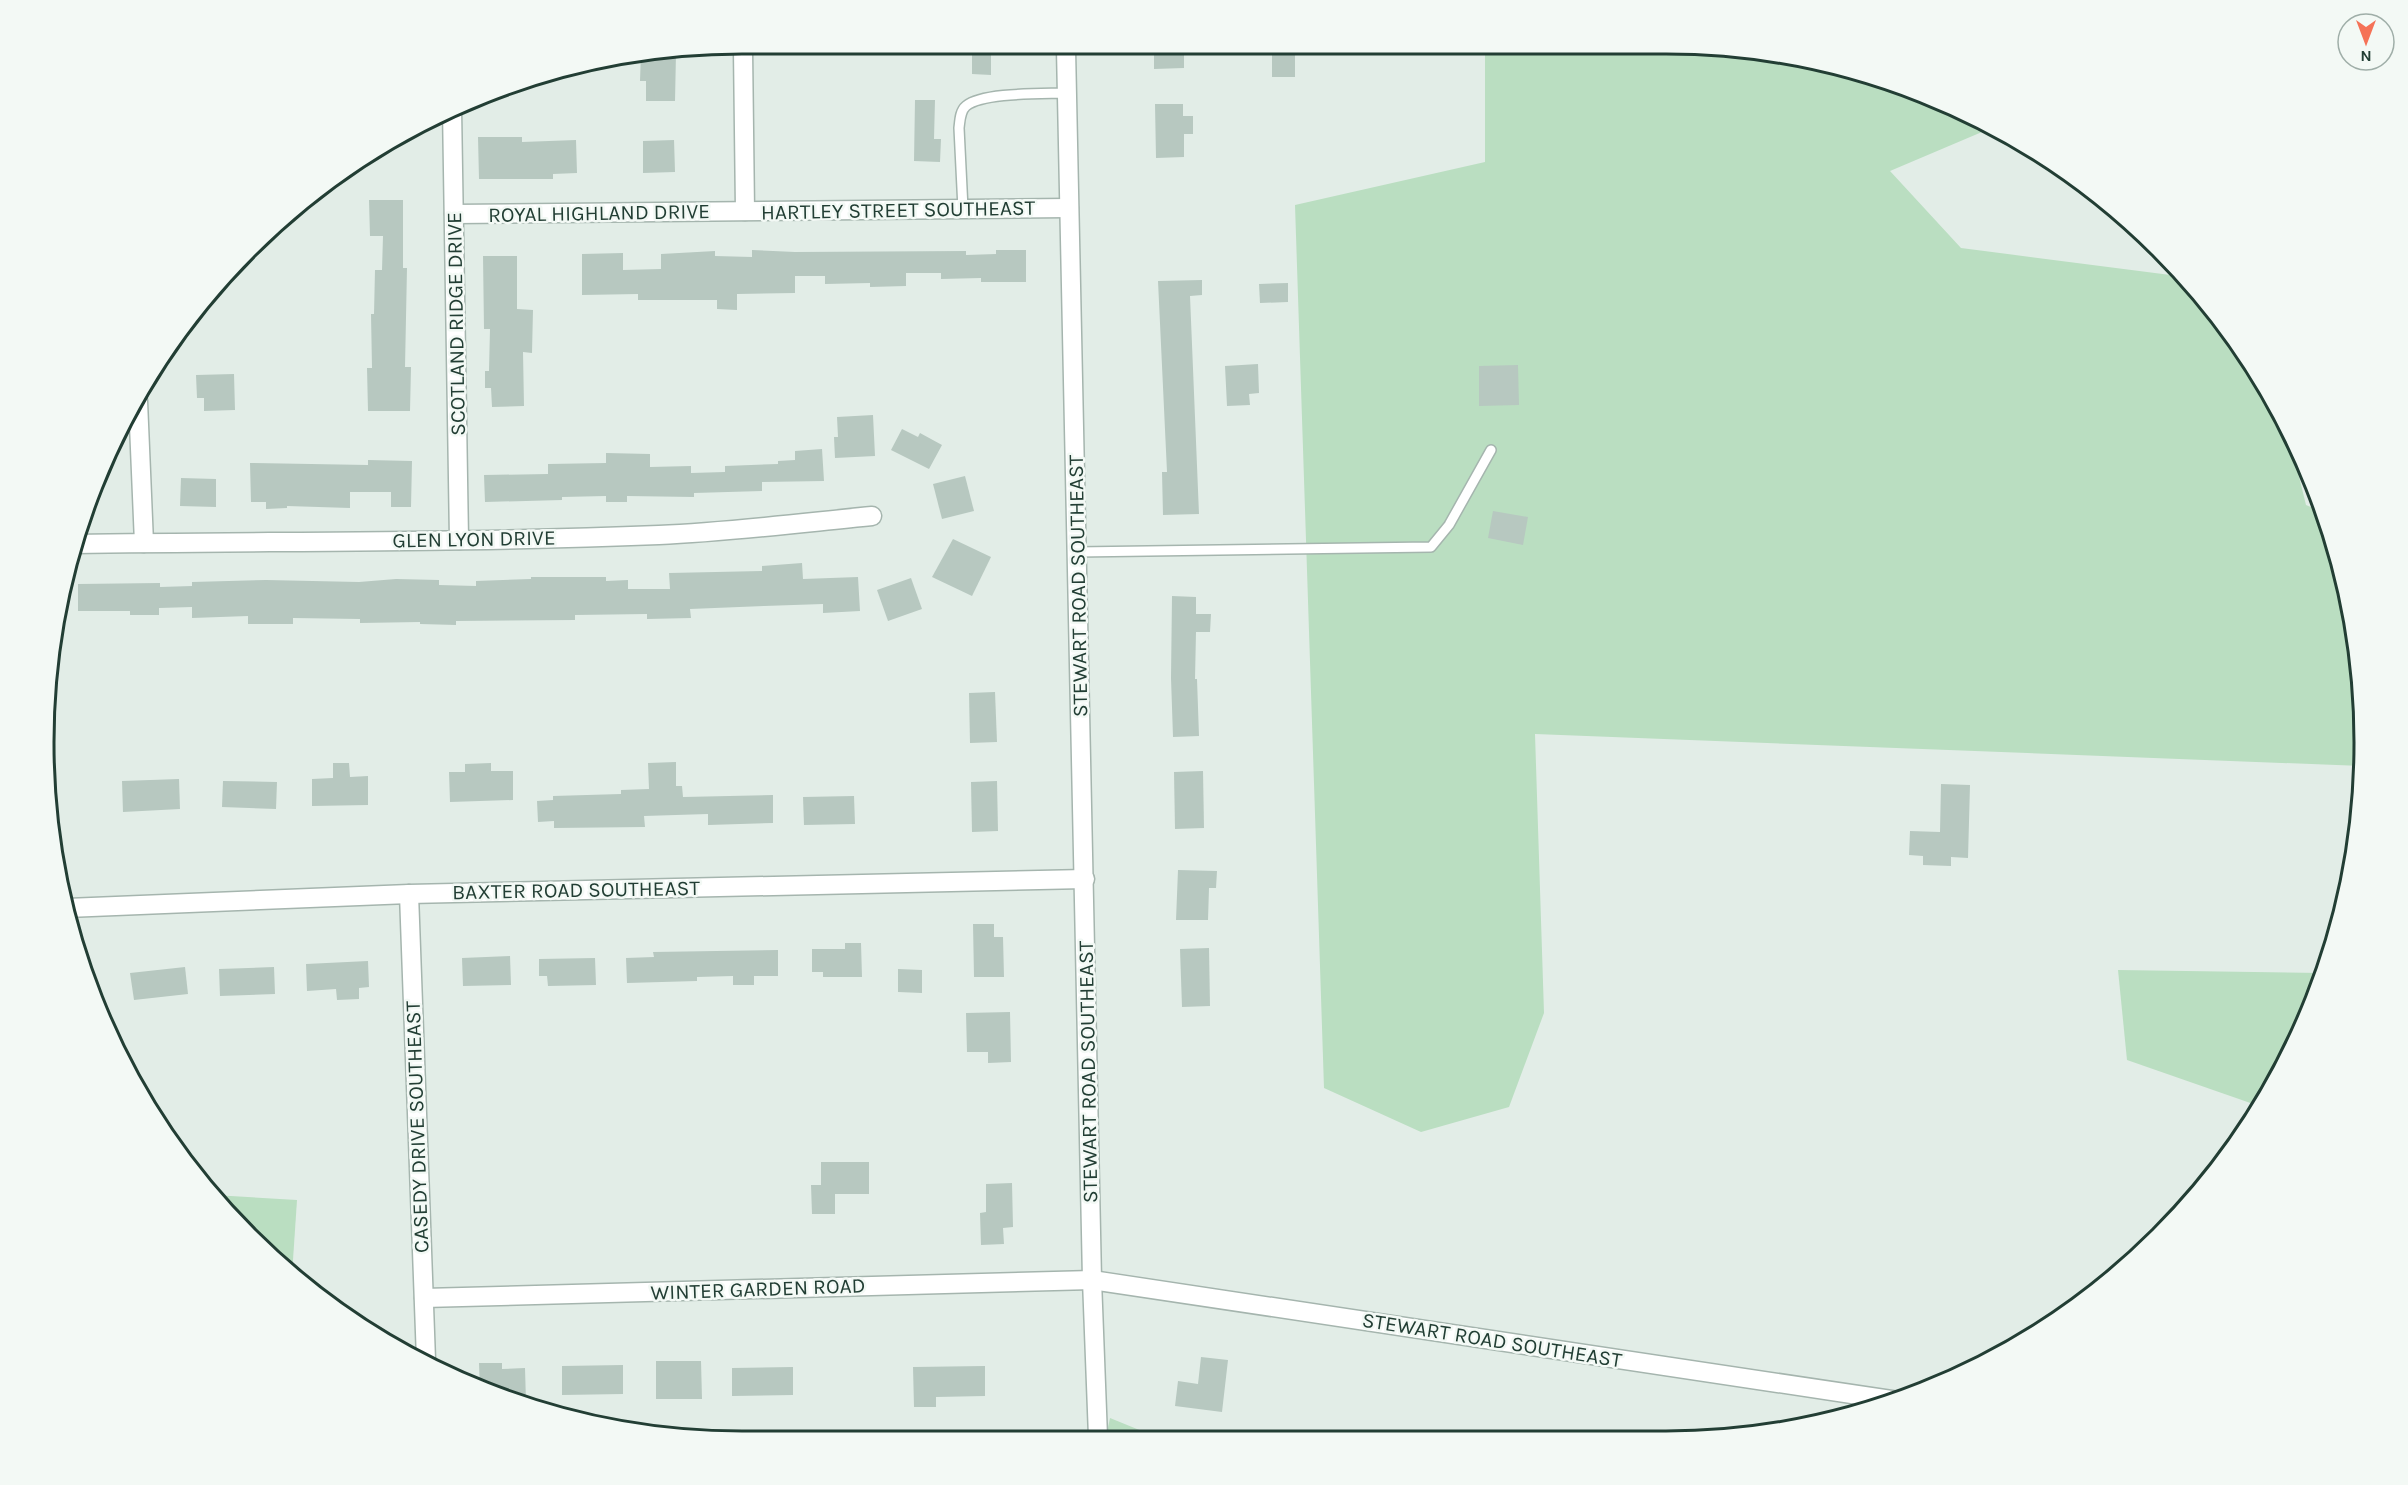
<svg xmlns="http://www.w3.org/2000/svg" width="2408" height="1485" viewBox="0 0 2408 1485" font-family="Karla,sans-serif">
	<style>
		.green { fill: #badec1 }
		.building { fill: #b7c8c0 }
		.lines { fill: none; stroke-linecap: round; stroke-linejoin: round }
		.service-casing { stroke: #a5b5ae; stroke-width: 12 }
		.minor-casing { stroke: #a5b5ae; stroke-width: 21 }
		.service { stroke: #fff; stroke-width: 9 }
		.minor { stroke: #fff; stroke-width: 18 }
		.labels { text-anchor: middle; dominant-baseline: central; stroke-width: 5; stroke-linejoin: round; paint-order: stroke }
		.street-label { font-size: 21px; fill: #223e34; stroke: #f3f9f5 }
		.rim { fill: none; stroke: #223e34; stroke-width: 3 }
	</style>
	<rect width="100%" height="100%" fill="#e2ede7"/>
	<g class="green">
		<polygon points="1485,49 1756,49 1933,97 1989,129 1890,171 1961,248 2186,277 2271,393 2288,432 2306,505 2325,513 2327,518 2358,651 2362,766 1535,734 1544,1013 1509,1107 1421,1132 1324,1088 1295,205 1485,162"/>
		<polygon points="2118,970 2322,973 2293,1051 2259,1106 2127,1060"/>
		<polygon points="214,1195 297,1200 292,1275 248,1237"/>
		<polygon points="1110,1418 1159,1438 1106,1437"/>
	</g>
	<g class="building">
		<polygon points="1154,49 1184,49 1184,68 1154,69"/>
		<polygon points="651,50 670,50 670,53 676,53 675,101 646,101 646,81 640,81 641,52"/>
		<polygon points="972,50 991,50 991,75 972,74"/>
		<polygon points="1295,50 1295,77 1272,77 1272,51"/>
		<polygon points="915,100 935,100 934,139 941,139 940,162 914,161"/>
		<polygon points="1155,104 1183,104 1183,116 1193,116 1193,134 1184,134 1184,157 1156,158"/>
		<polygon points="478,137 522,137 522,142 576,140 577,173 553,174 553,179 479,179"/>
		<polygon points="674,140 675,172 643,173 643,141"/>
		<polygon points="369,200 403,200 403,268 407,268 405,367 411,367 410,411 368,411 367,368 372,368 371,314 374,314 375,270 382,270 383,236 370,236"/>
		<polygon points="752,250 795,252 966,251 966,255 996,254 996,250 1026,250 1026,282 981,282 981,278 941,279 941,273 906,273 906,286 870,287 870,283 825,284 825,276 795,276 795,293 737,294 737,310 717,309 717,300 638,300 638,294 582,295 582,254 623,253 623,270 661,269 661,254 715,251 715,256 752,257"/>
		<polygon points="483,256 517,256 517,309 533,310 532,353 523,352 524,406 492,407 491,388 485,388 485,371 489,371 490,329 484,329"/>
		<polygon points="1202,280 1202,295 1190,296 1199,514 1163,515 1162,472 1167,472 1158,281"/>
		<polygon points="1288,283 1288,302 1260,303 1259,284"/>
		<polygon points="1258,364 1259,393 1249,394 1250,405 1227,406 1225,366"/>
		<polygon points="1518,365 1519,405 1479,406 1479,366"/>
		<polygon points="234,374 235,410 204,411 204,398 197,398 196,375"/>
		<polygon points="873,415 875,456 835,458 834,437 838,437 837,417"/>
		<polygon points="902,429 918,437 920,433 942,445 929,469 891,450"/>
		<polygon points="822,449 824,481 762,482 762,491 694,493 694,497 627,496 627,502 606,502 606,496 562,497 562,500 485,502 484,475 548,474 548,464 606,463 606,453 650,454 650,467 691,466 691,473 725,472 725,466 778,464 778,461 795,460 795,451"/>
		<polygon points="368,460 412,461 411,507 391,507 391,492 350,492 350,508 287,506 287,508 266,509 266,502 251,502 250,463 368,465"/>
		<polygon points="965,476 974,511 942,519 933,484"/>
		<polygon points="181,478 216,479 216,507 180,506"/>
		<polygon points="1493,511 1528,517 1523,545 1488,538"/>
		<polygon points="953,539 991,557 972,596 932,577"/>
		<polygon points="802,563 803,579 858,577 860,611 823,613 823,604 764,606 690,609 691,618 647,619 647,614 575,615 575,620 456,621 456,625 420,624 420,622 360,623 360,619 293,618 293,624 248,624 248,616 192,618 192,607 159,608 159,615 130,615 130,611 78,611 78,584 160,583 160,587 192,586 192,582 266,580 359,582 396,579 439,580 439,585 476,586 476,581 531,579 531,577 606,577 606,581 628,580 628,589 670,589 669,573 762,571 762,566"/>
		<polygon points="911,578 922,609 888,621 877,590"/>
		<polygon points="1172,596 1196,597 1196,614 1211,614 1210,632 1196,632 1195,679 1197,679 1199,736 1173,737 1171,678"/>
		<polygon points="995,692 997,742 970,743 969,693"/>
		<polygon points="676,762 676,786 682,786 683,797 773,795 773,823 708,825 708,814 644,816 645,827 554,828 554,821 538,822 537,801 553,800 553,796 621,794 621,790 649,789 648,763"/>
		<polygon points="333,763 349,763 350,777 368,776 368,805 312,806 312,779 333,778"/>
		<polygon points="491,763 491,771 513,771 513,800 450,802 449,772 465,772 465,764"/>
		<polygon points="1203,771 1204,828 1175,829 1174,772"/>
		<polygon points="179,779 180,809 123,812 122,781"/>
		<polygon points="223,781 277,782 276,809 222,807"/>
		<polygon points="997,781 998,831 972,832 971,782"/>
		<polygon points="1941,784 1970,785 1968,858 1951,857 1951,866 1923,865 1923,856 1909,855 1910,831 1940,832"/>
		<polygon points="854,796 855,824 804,825 803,797"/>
		<polygon points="1178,870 1217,871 1216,888 1209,888 1208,920 1176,920"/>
		<polygon points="973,924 994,924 994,937 1003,937 1004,977 974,977"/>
		<polygon points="845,943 861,943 862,977 823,977 823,972 812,972 812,949 845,949"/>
		<polygon points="1209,948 1210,1006 1182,1007 1180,949"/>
		<polygon points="778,950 778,976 754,976 754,985 733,985 733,976 697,977 697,981 627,983 626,958 654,957 653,952"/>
		<polygon points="510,956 511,985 463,986 462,958"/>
		<polygon points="595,958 596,985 548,986 547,976 539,976 539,959"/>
		<polygon points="368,961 369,987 359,988 359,999 337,1000 336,989 307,991 306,964"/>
		<polygon points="185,967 188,994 134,1000 130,973"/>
		<polygon points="274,967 275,994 220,996 219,969"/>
		<polygon points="898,969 922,970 922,993 898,992"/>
		<polygon points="1010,1012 1011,1062 988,1063 988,1052 967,1052 966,1013"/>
		<polygon points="821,1162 869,1162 869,1194 835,1194 835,1214 812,1214 811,1185 821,1185"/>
		<polygon points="1012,1183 1013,1227 1003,1228 1004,1244 981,1245 980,1213 986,1212 986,1184"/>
		<polygon points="1201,1357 1228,1360 1222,1412 1175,1406 1178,1381 1198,1384"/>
		<polygon points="656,1361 701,1361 702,1399 656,1399"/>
		<polygon points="479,1363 502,1363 502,1369 525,1368 526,1402 480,1390"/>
		<polygon points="623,1365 623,1394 562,1395 562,1366"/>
		<polygon points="985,1366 985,1396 936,1397 936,1407 914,1407 913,1367"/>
		<polygon points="793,1367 793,1395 732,1396 732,1368"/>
	</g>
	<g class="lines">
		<defs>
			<g id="service">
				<path d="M963,209l-4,-81c1,-8 1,-17 7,-22 17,-14 77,-12 101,-13"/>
				<polyline points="1077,552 1431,547 1449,525 1491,450"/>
			</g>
			<g id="minor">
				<polyline points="1066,49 1092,1280 1098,1437"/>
				<polyline points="743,50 745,211"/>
				<polyline points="452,108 459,540"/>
				<polyline points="454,214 1069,208"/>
				<polyline points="138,401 144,543"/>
				<path d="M75,544c194,-3 390,-1 584,-9 71,-3 142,-12 213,-19"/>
				<polyline points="409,894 426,1360"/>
				<polyline points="67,908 409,894 1085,879"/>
				<polyline points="424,1298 1092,1280 1898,1401"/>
			</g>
		</defs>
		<use href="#service" class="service-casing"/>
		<use href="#minor" class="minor-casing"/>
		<use href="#service" class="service"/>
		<use href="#minor" class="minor"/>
	</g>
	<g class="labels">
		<g class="street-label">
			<text transform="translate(898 210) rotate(-1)">HARTLEY STREET SOUTHEAST</text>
			<text transform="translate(599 213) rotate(-1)">ROYAL HIGHLAND DRIVE</text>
			<text transform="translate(456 324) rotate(-91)">SCOTLAND RIDGE DRIVE</text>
			<text transform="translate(474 539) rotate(-1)">GLEN LYON DRIVE</text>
			<text transform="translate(1078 586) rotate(-91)">STEWART ROAD SOUTHEAST</text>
			<text transform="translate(576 890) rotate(-1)">BAXTER ROAD SOUTHEAST</text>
			<text transform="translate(1088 1072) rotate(-91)">STEWART ROAD SOUTHEAST</text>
			<text transform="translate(417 1127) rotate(-92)">CASEDY DRIVE SOUTHEAST</text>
			<text transform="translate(758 1289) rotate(-2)">WINTER GARDEN ROAD</text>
			<text transform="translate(1492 1340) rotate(9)">STEWART ROAD SOUTHEAST</text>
		</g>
	</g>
	<path d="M0 0H2408V1485H0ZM742 54H1666A688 688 0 0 1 2354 742V743A688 688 0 0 1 1666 1431H742A688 688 0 0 1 54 743V742A688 688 0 0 1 742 54Z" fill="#f3f9f5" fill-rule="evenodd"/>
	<path class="rim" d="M742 54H1666A688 688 0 0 1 2354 742V743A688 688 0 0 1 1666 1431H742A688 688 0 0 1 54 743V742A688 688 0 0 1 742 54Z"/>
	<g transform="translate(2366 42) rotate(180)"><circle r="28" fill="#f3f9f5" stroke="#9faea8" stroke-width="1.5"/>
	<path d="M0-4.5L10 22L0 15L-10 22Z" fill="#f57257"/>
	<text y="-9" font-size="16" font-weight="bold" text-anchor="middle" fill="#223e34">N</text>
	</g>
</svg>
